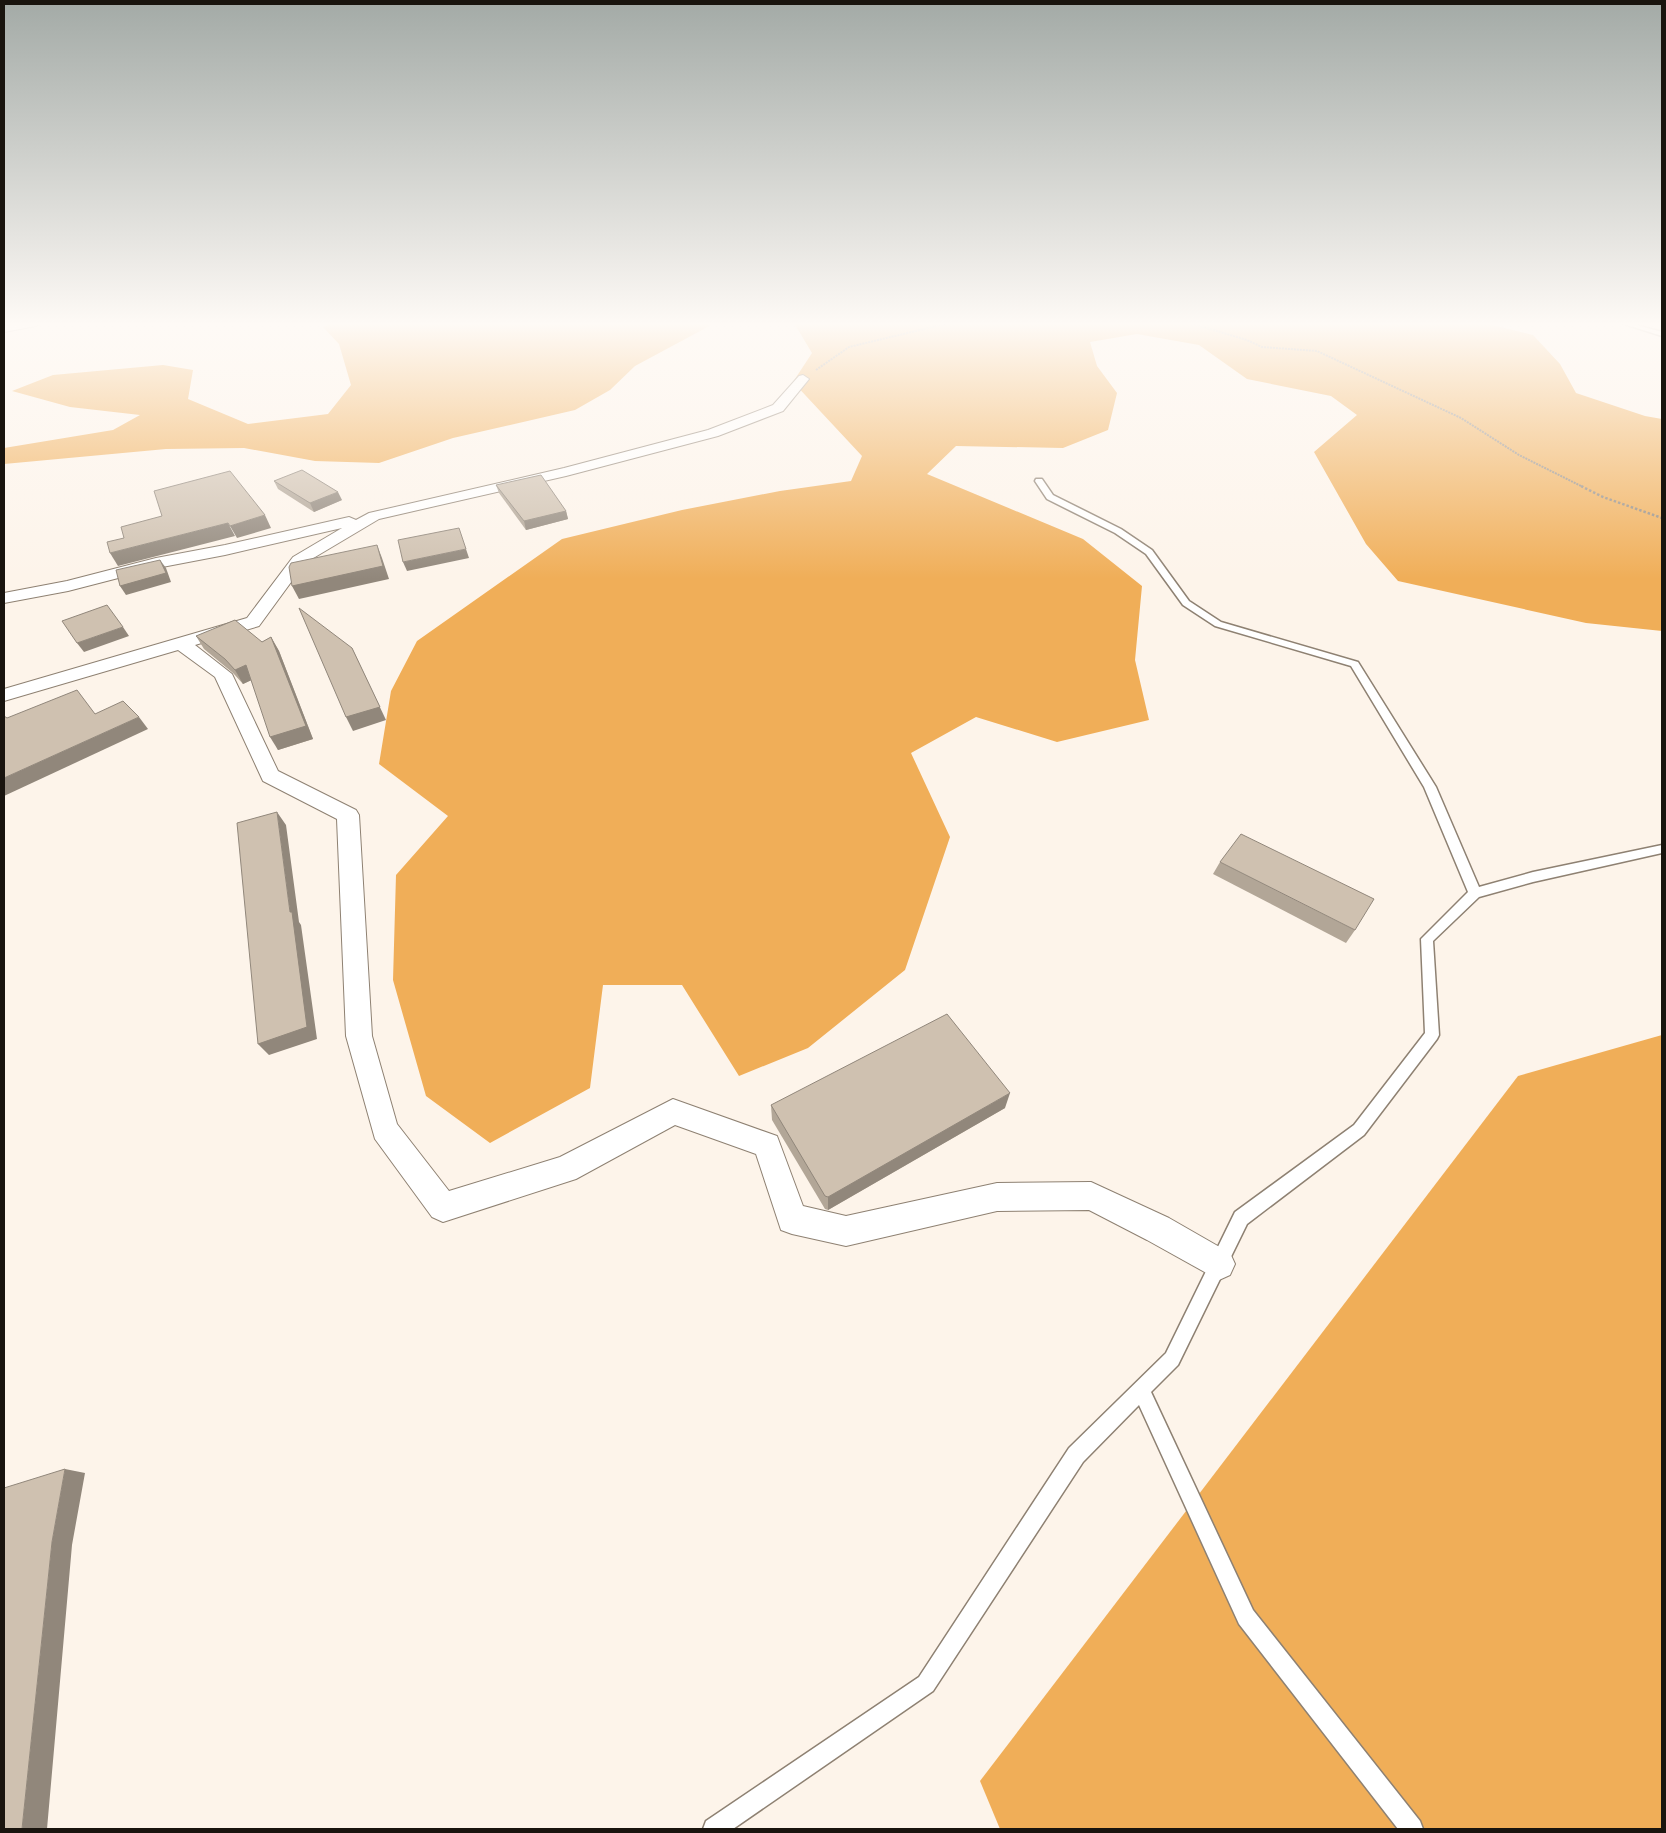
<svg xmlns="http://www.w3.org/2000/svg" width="1666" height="1833" viewBox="0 0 1666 1833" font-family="'PT Sans',sans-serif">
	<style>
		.forest { fill: #f0ae58 }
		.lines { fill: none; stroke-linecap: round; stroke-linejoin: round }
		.lane-casing { stroke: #8e8172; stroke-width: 3 }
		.street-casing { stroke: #8e8172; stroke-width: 2 }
		.path-far1 { stroke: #928b83; stroke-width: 2; stroke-dasharray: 2 1; stroke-linecap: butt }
		.path { stroke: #928b83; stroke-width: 2.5; stroke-dasharray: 2.5 2; stroke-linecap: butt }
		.lane { fill: #fff; fill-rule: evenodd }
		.street { fill: #fff; fill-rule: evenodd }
		.wall { fill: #b2a697 }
		.shaded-wall { fill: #91877b }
		.building { fill: #cfc1b0; stroke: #91877b }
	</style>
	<rect width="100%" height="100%" fill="#fdf4ea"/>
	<g class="forest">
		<polygon points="331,323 715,323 635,366 610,390 575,410 453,438 379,463 315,461 244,448 166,449 4,464 4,448 113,430 140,415 70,407 12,391 53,375 163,365 193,370 188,399 248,424 328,414 351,385 339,344 323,327"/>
		<polygon points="794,323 1484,323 1533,335 1560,364 1576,393 1645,416 1662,419 1662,631 1586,623 1398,581 1366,544 1314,452 1357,415 1331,396 1247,379 1199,345 1137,334 1090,342 1097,366 1117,393 1108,430 1063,448 956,446 927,474 1083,539 1142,586 1135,660 1149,720 1057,742 976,717 911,753 950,837 905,970 808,1048 739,1076 682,985 603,985 590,1088 490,1143 426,1096 393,980 396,875 448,816 379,764 391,691 417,641 562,539 682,510 780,491 851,481 862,456 793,382 812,353"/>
		<polygon points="1662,1035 1662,1829 1000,1829 980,1781 1518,1076"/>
	</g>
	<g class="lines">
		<defs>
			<g id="lane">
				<polygon points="1621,323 1629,323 1662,332 1662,336"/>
				<polygon points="1036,479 1042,479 1053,495 1121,529 1152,550 1189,601 1221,622 1358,662 1436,787 1479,887 1533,872 1662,845 1662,853 1533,882 1479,897 1433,941 1439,1035 1437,1039 1364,1135 1247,1224 1178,1365 1151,1392 1253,1610 1420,1821 1423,1829 1398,1829 1239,1624 1139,1405 1083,1462 933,1691 733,1829 703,1829 706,1821 919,1677 1069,1448 1166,1353 1235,1212 1354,1125 1425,1033 1421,939 1468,892 1424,787 1351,666 1215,626 1183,605 1146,554 1115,533 1047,499 1035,481"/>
			</g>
			<g id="street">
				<polygon points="20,323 42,323 36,326 4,332 4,326"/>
				<polygon points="803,375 809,379 783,411 718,436 566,476 379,519 305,563 259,626 195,645 232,674 278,771 356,810 359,815 372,1036 397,1124 449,1191 560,1157 673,1099 777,1136 803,1206 846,1216 997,1183 1091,1182 1169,1218 1230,1253 1235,1264 1230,1275 1219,1280 1147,1240 1089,1210 997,1211 846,1246 792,1234 781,1230 756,1154 675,1125 576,1179 443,1222 432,1217 375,1139 346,1036 337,819 263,781 215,677 178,650 4,701 4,689 247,618 293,557 342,528 225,555 157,568 68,591 4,603 4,593 67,581 156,558 225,545 349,517 356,520 369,513 564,468 708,430 773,405 799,376"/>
			</g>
		</defs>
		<use href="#lane" class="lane-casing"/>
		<use href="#street" class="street-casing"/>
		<g class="path-far1">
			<polyline points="1190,323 1247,340 1262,347 1317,351 1461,418 1519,455 1583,487"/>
			<polyline points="816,370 849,347 949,323"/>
		</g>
		<polyline class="path" points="1581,486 1603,497 1662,518"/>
		<use href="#lane" class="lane"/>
		<use href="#street" class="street"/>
	</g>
	<g class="wall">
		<polygon points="274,481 342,500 314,512 278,489"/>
		<polygon points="496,485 566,511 568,519 526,530 499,493"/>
		<polygon points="196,636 262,642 271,637 279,651 313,739 278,750 251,680 243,684 233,673 204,649"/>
		<polygon points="1220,862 1355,930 1346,943 1213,874"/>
		<polygon points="771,1105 1005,1108 828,1210 825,1209 772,1120"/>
	</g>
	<g class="shaded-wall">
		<polygon points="338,492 342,500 314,512 310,503"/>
		<polygon points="566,511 568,519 526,530 524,521"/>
		<polygon points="265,515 271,528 237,538 230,526"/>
		<polygon points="228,523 235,536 118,566 110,553"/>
		<polygon points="377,545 382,558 389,579 299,599 292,586"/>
		<polygon points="466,549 469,558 407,571 403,562"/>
		<polygon points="160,560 166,568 171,582 126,595 120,586"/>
		<polygon points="123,627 129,636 84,652 77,643"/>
		<polygon points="271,637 279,651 313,739 278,750 270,737"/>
		<polygon points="352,648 386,720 353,731 346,717"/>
		<polygon points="246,665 254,679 243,684 235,670"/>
		<polygon points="139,717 148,729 4,796 4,778"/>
		<polygon points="277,812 286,825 299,922 301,925 317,1039 269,1055 258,1044 290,912"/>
		<polygon points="1010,1093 1005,1108 828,1210 828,1197"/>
		<polygon points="65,1469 85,1473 72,1545 47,1829 22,1829 52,1542"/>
	</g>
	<g class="building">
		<polygon points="302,470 338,492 310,503 274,481"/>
		<polygon points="230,471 265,515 230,526 228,523 110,553 107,542 124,538 121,527 162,516 154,491"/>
		<polygon points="541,475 566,511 524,521 496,485"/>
		<polygon points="459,528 466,549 403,562 398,540"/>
		<polygon points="377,545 383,566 292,586 289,567 291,563"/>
		<polygon points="160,560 166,573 120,586 116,570"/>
		<polygon points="107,605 123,627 77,643 62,621"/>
		<polygon points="299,608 352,648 380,707 346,717"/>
		<polygon points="235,620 262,642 271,637 306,726 270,737 246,665 235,670 225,659 196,636"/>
		<polygon points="77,690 95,714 123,701 139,717 4,778 4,716 7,718"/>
		<polygon points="277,812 290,912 292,912 307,1027 258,1044 237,823"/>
		<polygon points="1241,834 1374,899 1355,930 1220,862"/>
		<polygon points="947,1014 1010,1093 828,1197 825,1196 771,1105"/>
		<polygon points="65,1469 52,1542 22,1829 4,1829 4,1488"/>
	</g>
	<linearGradient id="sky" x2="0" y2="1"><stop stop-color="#a3aaa6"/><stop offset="0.56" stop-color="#fefaf6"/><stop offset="1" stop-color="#fefaf6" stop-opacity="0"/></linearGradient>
	<rect width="1666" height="579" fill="url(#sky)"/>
	<rect width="1666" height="1833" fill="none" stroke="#19140e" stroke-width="10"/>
</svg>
